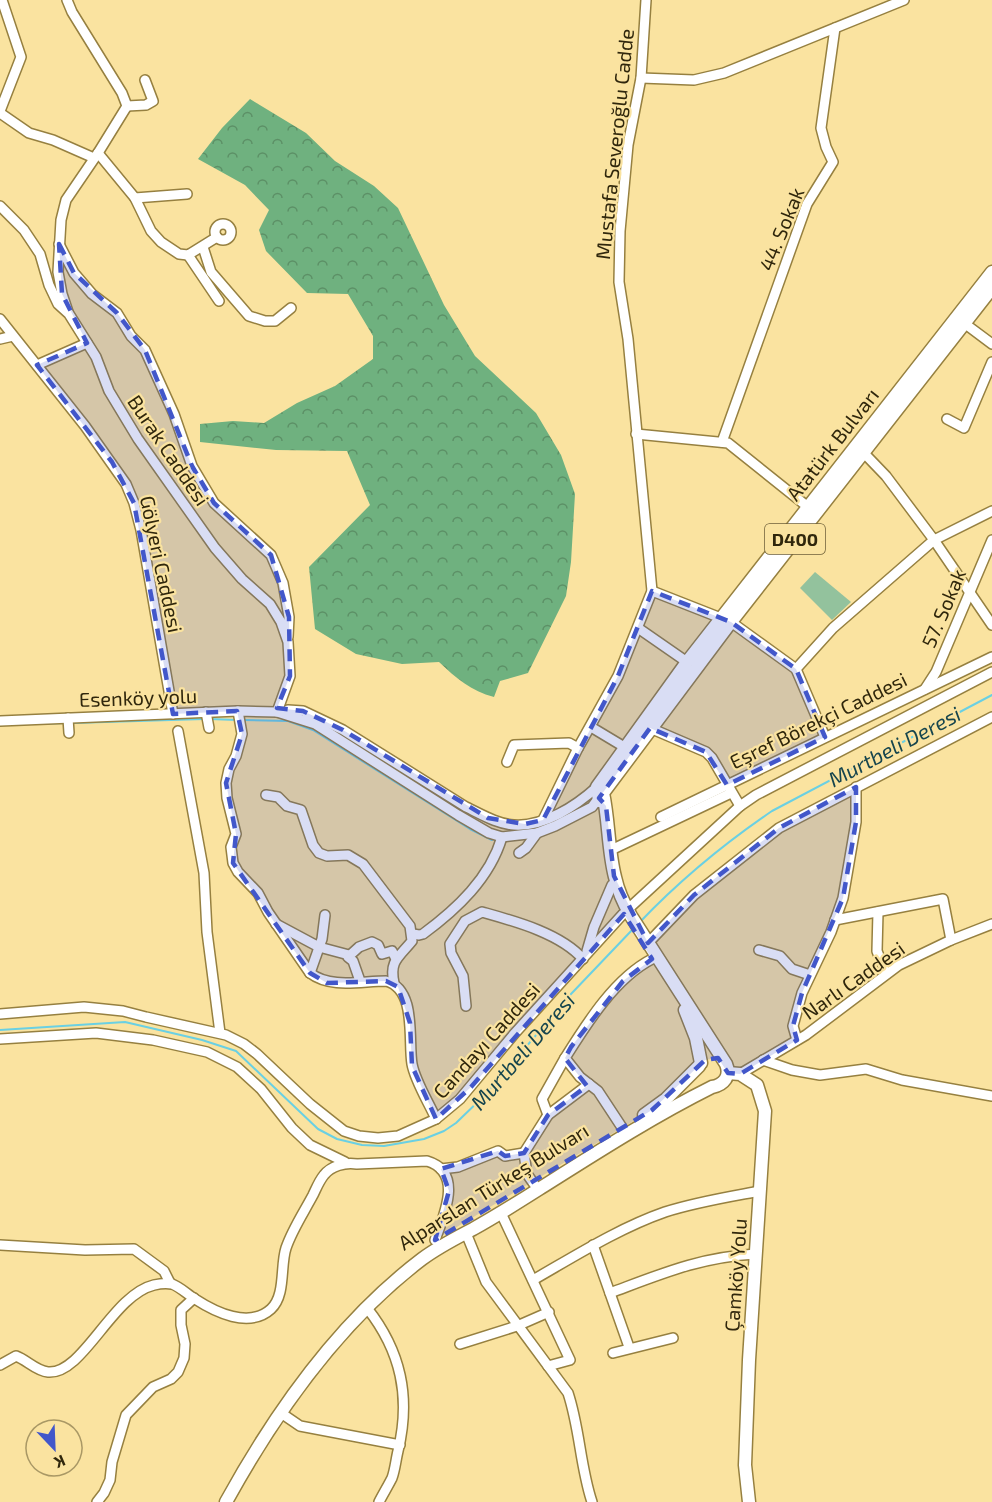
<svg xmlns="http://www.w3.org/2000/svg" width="992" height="1502" viewBox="0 0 992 1502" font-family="'Exo 2',sans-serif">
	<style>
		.green { fill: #93c29d }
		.forest { fill: url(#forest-crowns) }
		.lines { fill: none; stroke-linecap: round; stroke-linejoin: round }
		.stream { stroke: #6ad0e3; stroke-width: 2 }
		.minor-casing { stroke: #968040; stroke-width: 12 }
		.major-casing { stroke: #968040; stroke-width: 15 }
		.minor { stroke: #fff; stroke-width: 9 }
		.major { stroke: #fff; stroke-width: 12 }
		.marked { fill: #4257ca; fill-opacity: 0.2; stroke: #4257ca; stroke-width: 4.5; stroke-dasharray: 12 8; stroke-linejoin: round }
		.labels { text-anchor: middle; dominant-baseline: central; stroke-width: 4.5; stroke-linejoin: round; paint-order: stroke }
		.shield { fill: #fae3a0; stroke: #6d5f38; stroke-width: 1.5 }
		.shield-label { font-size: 18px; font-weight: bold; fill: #30270c }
		.street-label { font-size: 20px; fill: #30270c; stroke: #fae3a0 }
		.water-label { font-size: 21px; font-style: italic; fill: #16454d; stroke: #fae3a0 }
	</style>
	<defs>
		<pattern id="forest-crowns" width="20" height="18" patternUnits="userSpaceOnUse" patternTransform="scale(1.5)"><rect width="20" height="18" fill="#6fb17f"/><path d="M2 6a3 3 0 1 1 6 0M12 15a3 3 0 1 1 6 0" fill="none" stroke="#5c9066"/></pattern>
	</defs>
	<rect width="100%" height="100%" fill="#fae3a0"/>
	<polygon class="green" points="815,572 851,602 832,620 800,588"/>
	<path class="forest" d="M250,99l56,34 29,28 39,25 24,22 46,97 31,51 61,57 25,42 14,39 -4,68 -5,34 -38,77 -28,8 -6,16c-23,-6 -38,-19 -55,-35l-37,2 -46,-10 -41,-25 -6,-62 61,-62 -23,-54 -71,-1 -76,-8v-18l33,-3 31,2 33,-20 38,-17 38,-27v-23l-25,-42 -41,-1 -41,-42 -7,-21 10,-20 -24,-25 -47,-26 24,-31z"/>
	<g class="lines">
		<g class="stream">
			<polyline points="210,719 237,720"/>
			<polyline points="243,720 288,721 313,730 470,829 492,840"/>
			<polyline points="72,723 204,719"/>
			<polyline points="24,724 66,723"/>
			<path d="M639,923c40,-42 86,-80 133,-112l220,-116"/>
			<polyline points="0,1030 125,1022 202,1040 236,1051 318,1129 337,1139 362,1145 384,1146 424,1139 444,1131 456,1123 486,1094 571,994 633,929"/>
		</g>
		<defs>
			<g id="minor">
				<polyline points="67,0 72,12 122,93 127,106 98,153 66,200 61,220 58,272 62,294 68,312"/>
				<polyline points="641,78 694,80 724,73 904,0"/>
				<polyline points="127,106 146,105 153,101 145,80"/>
				<polyline points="0,111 21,57 2,0"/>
				<polyline points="0,113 29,133 53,140 94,158"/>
				<polyline points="98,153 135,198 151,231 161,242 179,254 188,255 217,237"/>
				<polyline points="135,198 187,194"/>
				<polyline points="0,206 24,230 40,254 49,285 58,304 69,314 96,357 109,391 138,439 215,548 242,579 270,604 281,622 288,642 290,676 277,712"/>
				<circle cx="223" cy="232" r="8"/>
				<polyline points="59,244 74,273 92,294 117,313 131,336 145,350 174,414 192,466 214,503 271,555 283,583 289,617 288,637"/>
				<polyline points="203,247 211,272 249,316 265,321 275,321 291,308"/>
				<polyline points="188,255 219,301"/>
				<polyline points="0,319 85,426 126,484 134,503 141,530 173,714"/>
				<polyline points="964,323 992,344"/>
				<polyline points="0,339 13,336"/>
				<polyline points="37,365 87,343"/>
				<polyline points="947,419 964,428 992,362"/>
				<polyline points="636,434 728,443 808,507"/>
				<polyline points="722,442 807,204 833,162 826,147 821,128 835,28"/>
				<polyline points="861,450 886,476 934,540 992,625"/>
				<polyline points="652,591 731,622 796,669"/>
				<polyline points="638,628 687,662"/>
				<polyline points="925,689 936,672 992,540"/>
				<path d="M288,710l15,1 40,19 123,77c15,7 31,17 48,18 30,2 62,-19 83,-38"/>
				<path d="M238,711l4,23 -6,22 -7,13 -3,14 1,15 9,36 -5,13 2,16 5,9 20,21 10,19 42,61c21,16 51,8 76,8 31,8 22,59 26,83 3,17 17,39 24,55"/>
				<polyline points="206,712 209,728"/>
				<polyline points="68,718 69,733"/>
				<polyline points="0,721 238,711 277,712 315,724 458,815 489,833 502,837 537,833 555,826 592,807 601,795"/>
				<polyline points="591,727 626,748"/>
				<polyline points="650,728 706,752 712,758 740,806"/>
				<polyline points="178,731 204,873 207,932 220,1033"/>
				<polyline points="825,737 796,669 833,628 934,540 992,511"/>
				<polyline points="507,762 514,745 569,743 578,748"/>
				<path d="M266,795l12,2 9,9 14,4 12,35 6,8 8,3 21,-1 15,9 47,62 2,15c-13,16 -23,20 -18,42"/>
				<polyline points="661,817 992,657"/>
				<polyline points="543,820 578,748 618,676 652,591 628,339 619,282 620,231 628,145 641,78 646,0"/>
				<polyline points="611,850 731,793"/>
				<polyline points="519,853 526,848 537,833"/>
				<polyline points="627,910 740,806 756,795 992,672"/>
				<polyline points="878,912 877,951 886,974"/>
				<polyline points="835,920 943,899 951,940"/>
				<polyline points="276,924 319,947 349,955"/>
				<path d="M413,934l6,1 4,-1c34,-25 67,-56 79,-97"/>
				<polyline points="648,943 694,895 779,828 992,717"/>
				<polyline points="759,950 780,956 792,969 810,975"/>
				<polyline points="587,951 594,927 612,885"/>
				<polyline points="310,973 322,939 325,915"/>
				<polyline points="360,981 353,961 348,957 359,947 372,942 378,945 382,954 392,951 396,959"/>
				<path d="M466,1006l-3,-30 -12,-23 -1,-9 15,-23 17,-9c32,9 78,21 101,47"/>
				<polyline points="0,1014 84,1007 123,1011 146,1017 226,1035 244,1044 257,1054 310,1104 344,1131 359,1136 378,1138 398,1136 436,1119 460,1099 515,1033 623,914"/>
				<polyline points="0,1039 96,1033 153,1040 207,1052 237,1067 261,1089 292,1128 310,1145 345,1162"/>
				<polyline points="797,1040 793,1026 802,993 831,932 843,898 856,822 856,787"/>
				<polyline points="763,1060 792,1070 820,1075 866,1069 902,1080 992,1096"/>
				<polyline points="740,1074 806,1035 899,965 951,940 992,924"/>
				<polyline points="548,1115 542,1099 565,1058"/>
				<path d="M623,1129l-25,-38 -18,-14 -15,-19c22,-35 50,-80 87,-99"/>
				<polyline points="441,1169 458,1167 498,1151 505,1156 524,1153"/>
				<polyline points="534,1184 527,1174 524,1153 548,1115 589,1084"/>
				<polyline points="501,1213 570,1360 548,1366"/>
				<path d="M466,1233l20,49 82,111c12,36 12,73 24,109"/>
				<polyline points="0,1245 85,1250 134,1249 164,1271 170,1283"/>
				<polyline points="593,1245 629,1347"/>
				<path d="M533,1280c42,-24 86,-52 132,-68 31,-10 63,-15 95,-21"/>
				<path d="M610,1293c51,-19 90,-36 146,-39"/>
				<path d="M367,1308c34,43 44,89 31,143 -2,8 -3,19 -6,27 -4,8 -9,16 -13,24"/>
				<polyline points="460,1344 517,1326 549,1312"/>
				<polyline points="613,1353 673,1338"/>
				<path d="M0,1365l16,-9c11,4 20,15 32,16 35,3 64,-77 106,-87 4,-1 13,-2 18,-1 8,3 15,10 23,15 20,13 54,30 76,10 15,-14 9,-43 15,-61 6,-18 18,-36 27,-53 3,-6 6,-14 11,-20 7,-9 21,-13 33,-11l70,-3c37,11 17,54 8,79"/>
				<polyline points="281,1413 300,1426 400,1445"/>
				<polyline points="97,1502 104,1493 110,1480 112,1462 126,1415 153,1387 171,1379 178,1372 184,1358 185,1344 181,1325 181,1310 194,1298"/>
			</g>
			<g id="major">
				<polyline points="599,801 597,787 687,662 992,272"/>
				<polyline points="685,1010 696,1038 701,1063"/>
				<polyline points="728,1073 740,1074 757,1085 765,1111 749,1360 745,1465 749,1502"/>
				<polyline points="644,1115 666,1099 699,1066"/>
				<path d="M226,1502c50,-91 113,-180 196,-243 16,-12 34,-21 51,-30 23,-13 44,-26 66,-40 57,-36 113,-72 173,-102 12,-2 19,-11 14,-23l-95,-148c-7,-12 -13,-25 -16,-39 -7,-27 -6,-56 -12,-84l128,-171 261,-334"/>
			</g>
		</defs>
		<use href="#minor" class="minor-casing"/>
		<use href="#major" class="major-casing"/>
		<use href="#minor" class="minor"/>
		<use href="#major" class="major"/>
	</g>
	<path class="marked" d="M59,244l15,29 43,40 28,37 47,116 22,37 57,52 18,62 1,59 -13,32 26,3 40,19 145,88 37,6 18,-4 75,-144 34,-85 79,31 65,47 29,68 -98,48 -21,-33 -56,-24 -51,70 7,8 8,70 34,67 46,-48 85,-67 77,-41v35l-13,76 -41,95 -9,33 4,14 -57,34 -12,-1 -10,-15 -13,2 -53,50 -217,130 14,-49 -8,-22 57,-18 7,5 19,-3 24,-38 39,-29 -22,-28 6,-11 52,-66 29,-22 -28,-45 -153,173 -35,32 -24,-53 -2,-43 -12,-36 -12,-6 -59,2 -17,-10 -77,-110 3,-29 -10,-51 16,-49 -5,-23 -64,3 -39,-211 -22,-41 -75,-97 50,-22 -25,-49z"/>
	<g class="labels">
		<rect class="shield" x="765" y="524" width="60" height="30" rx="4.5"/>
		<g class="shield-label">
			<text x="795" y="539">D400</text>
		</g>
		<g class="street-label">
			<text transform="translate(614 144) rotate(-84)">Mustafa Severoğlu Cadde</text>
			<text transform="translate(781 229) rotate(-68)">44. Sokak</text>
			<text transform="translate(832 444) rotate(-52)">Atatürk Bulvarı</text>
			<text transform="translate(169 450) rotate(56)">Burak Caddesi</text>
			<text transform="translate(162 564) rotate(78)">Gölyeri Caddesi</text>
			<text transform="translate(943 608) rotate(-67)">57. Sokak</text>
			<text transform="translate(138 697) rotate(-2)">Esenköy yolu</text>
			<text transform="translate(818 720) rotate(-26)">Eşref Börekçi Caddesi</text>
			<text transform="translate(853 980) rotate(-35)">Narlı Caddesi</text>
			<text transform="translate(486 1040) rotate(-48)">Candayı Caddesi</text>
			<text transform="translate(493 1186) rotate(-32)">Alparslan Türkeş Bulvarı</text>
			<text transform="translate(735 1275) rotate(-86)">Çamköy Yolu</text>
		</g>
		<g class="water-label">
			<text transform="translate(894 746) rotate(-28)">Murtbeli Deresi</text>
			<text transform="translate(522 1051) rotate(-49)">Murtbeli Deresi</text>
		</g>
	</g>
	<g transform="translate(54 1448) rotate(157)"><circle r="28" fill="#fae3a0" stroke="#a99865" stroke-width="1.5"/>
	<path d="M0-4.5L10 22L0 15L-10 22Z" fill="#4257ca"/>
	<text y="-9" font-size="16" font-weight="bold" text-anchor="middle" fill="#30270c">K</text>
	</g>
</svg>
